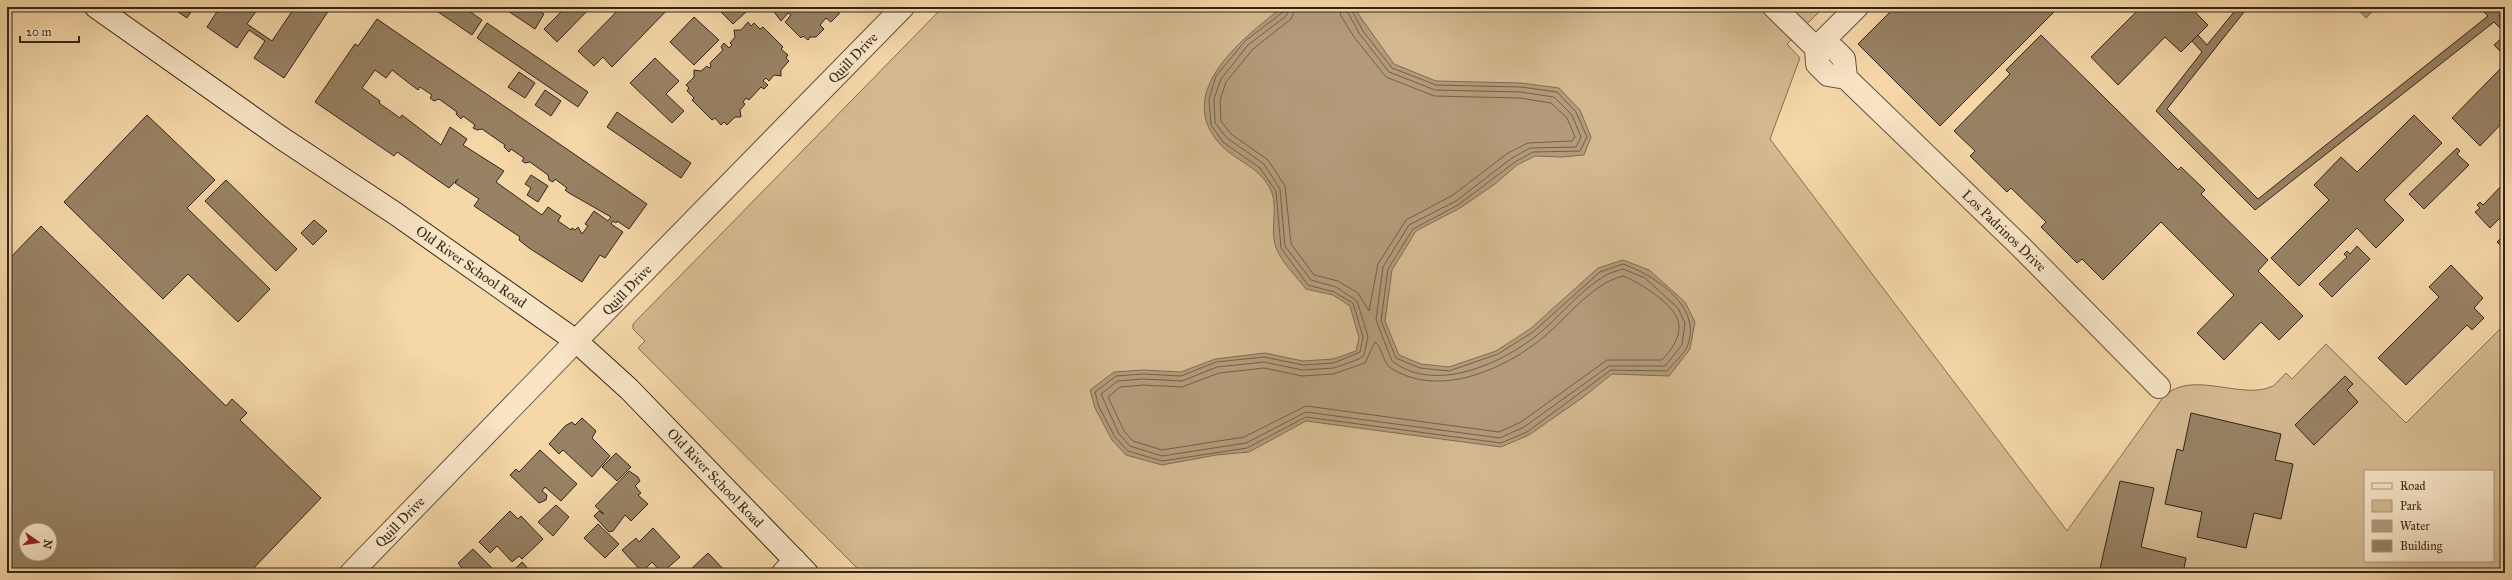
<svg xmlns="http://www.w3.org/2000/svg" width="2512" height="580" viewBox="0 0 2512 580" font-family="'IM FELL Great Primer',serif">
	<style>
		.green { fill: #d4b990; stroke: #846f55; fill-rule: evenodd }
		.water { fill: #b39a78; stroke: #806b52 }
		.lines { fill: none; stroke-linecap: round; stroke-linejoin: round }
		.shore { stroke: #736049; stroke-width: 1 }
		.building { fill: #988264; stroke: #33251a; fill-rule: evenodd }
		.minor-casing { stroke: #64523e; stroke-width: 24 }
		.tertiary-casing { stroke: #64523e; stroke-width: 24 }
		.secondary-casing { stroke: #33251a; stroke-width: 24 }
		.minor { stroke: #f8e5c6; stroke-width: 22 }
		.tertiary { stroke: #f8e5c6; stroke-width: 22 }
		.secondary { stroke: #f8e5c6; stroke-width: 22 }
		.labels { text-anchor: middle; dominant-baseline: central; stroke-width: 3.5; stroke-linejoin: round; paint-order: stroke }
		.street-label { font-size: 14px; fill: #33251a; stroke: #f8e5c6 }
	</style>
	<rect width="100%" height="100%" fill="#f5d7a8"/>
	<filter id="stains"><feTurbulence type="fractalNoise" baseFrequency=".005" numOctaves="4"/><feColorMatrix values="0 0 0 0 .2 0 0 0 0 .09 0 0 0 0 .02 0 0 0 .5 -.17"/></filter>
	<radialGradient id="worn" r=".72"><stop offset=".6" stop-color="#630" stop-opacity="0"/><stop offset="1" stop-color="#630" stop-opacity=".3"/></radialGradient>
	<path class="green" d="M943,7h881l-37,37 13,14 -30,81 297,392 97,-135c29,-27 78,5 109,-10 4,-3 9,-9 13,-13l6,6 34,-35 80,79 99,-99v249h-1643l-224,-225 7,-7 -12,-12v-5zM2365,471h128v90h-128z"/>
	<g class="water">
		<path d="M1283,7l71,1 40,56 42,17 85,2 38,5 21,22 11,27 -7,18 -23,2 -26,-1 -18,9 -22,19 -35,24 -44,23 -24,39 -7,51 14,34 22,9 28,3 47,-16 34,-22 68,-61 25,-8 26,10 36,32 10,20 -5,27 -21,27 -57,-2 -30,24 -53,37 -28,12 -195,-26 -57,31 -33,3 -54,10 -36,-10 -14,-15 -17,-32 -5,-18 24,-18 28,-2 39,2 34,-13 50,-6 38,8 30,-2 23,-8 3,-13 -9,-32 -17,-11 -27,-6c-9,-12 -23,-25 -29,-39 -8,-17 1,-40 -5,-57 -10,-26 -36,-31 -52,-49 -48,-52 25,-108 63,-137z"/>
		<polygon points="2355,7 2377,7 2366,18"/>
	</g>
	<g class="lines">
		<g class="shore">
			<path d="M1285,7l-2,5 -38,29 -29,35 -7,23 2,26 12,17 37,26 16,23 5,57 27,37 26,7 19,11 10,34 -3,15 -26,11 -31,2 -39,-8 -48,5 -35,14 -38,-2 -27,2 -21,16 4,15 16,30 13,14 34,10 85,-13 59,-31 195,26 26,-11 84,-62 56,1c6,-7 16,-16 20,-24 17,-40 -33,-72 -64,-83l-23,8 -67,60 -35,22 -49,17 -29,-3 -24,-10 -15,-37 7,-52 25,-40 45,-24 57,-43 18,-10 47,-1 7,-14 -11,-25 -19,-20 -36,-5 -85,-2 -44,-17 -29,-37 -13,-24"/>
			<path d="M1290,7l-4,9 -38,29 -27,34 -7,20 1,24 12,15 37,26 16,25 5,57 26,34 25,7 21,14 11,35 -4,19 -5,4 -25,9 -32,2 -38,-8 -47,5 -35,14 -39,-2 -25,2 -17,13 18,40 11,12 32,10 84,-13 60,-31 194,26 24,-11 85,-61h56l17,-21 3,-22 -7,-15 -33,-30 -22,-9c-6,2 -15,4 -20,8 -25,15 -44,41 -67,59 -36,28 -101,58 -144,25l-16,-41 7,-53 26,-42 47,-24 56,-43 18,-10 46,-1 5,-10 -9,-22 -18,-18 -34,-5 -85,-2 -46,-18 -30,-39 -14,-26"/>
			<polyline points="1296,7 1291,19 1253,49 1226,82 1220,100 1221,121 1231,134 1268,160 1285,186 1291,244 1314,275 1338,281 1358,293 1369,311 1378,264 1406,220 1453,195 1508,153 1528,143 1572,141 1575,137 1567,118 1551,103 1520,98 1434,96 1386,77 1354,37 1341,16 1339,7"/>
			<path d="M1623,276c16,6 55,30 56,49 1,14 -8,25 -17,35h-55l-86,62 -22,10 -193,-26 -62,31 -82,13 -29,-9 -9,-10 -16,-34 12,-10 23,-2 39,2 37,-14 45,-5 38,8 31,-2 32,-11 10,-21c8,6 7,20 16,26 46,30 110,3 149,-28 26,-20 50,-56 83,-64z"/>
		</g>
	</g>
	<g class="building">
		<polygon points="171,7 194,7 187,18"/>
		<polygon points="220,7 259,7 247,24 272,41 295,7 331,7 284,78 254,58 265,41 249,30 237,48 207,27"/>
		<polygon points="431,7 463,7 482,20 472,35"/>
		<polygon points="502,7 533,7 544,14 535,29"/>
		<polygon points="566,7 591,7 557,42 544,29"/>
		<polygon points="621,7 670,7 612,67 603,57 594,66 578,51"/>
		<polygon points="716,7 742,7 746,12 733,24"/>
		<polygon points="767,7 839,7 839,14 831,22 826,18 820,25 824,29 816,37 810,37 808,40 803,36 801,38 785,22 791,15 788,13 781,21 771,8"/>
		<polygon points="1895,7 2059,7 1940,126 1858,44"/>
		<polygon points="2135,7 2196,7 2193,10 2208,25 2181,52 2165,37 2118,85 2091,57 2138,10"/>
		<polygon points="2238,7 2248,7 2167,109 2258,199 2488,16 2479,7 2491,7 2494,10 2497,7 2505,7 2499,16 2505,22 2505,33 2494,22 2255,210 2156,111 2202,52 2192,41 2198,35 2207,45"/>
		<polygon points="694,17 719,40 694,65 670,42"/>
		<path d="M377,19l270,185 -18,25 -12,-8 -1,2 -3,-2 -2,3 12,8 -18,26 -5,-3 -18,27 -53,-34 -10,-8 1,-3 -46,-31 5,-7 -24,-16 3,-4 -9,9 -52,-36 -3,4 -79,-54 40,-58 3,2zM375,70l11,8 6,-8 26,20 2,-3 12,8 -2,3 4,3 5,-2 18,13 -1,2 5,5 2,-3 12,9 -2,3 4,2 5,-1 23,16 -1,2 5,5 2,-3 13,9 -2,3 3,2 5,-1 18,13 1,5 4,2 2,-3 12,9 -2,2 4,3 42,24 -3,4 -14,-10 -9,13 3,2 -6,8 -4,-7 -3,3 -3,-2 -1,2 -13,-9 3,-5 -13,-9 -6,8 -46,-33 8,-11 -41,-26 4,-6 -17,-12 -9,18 -39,-30 -2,3 -21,-15 1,-2 -18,-13z"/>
		<polygon points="748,22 751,26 754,23 760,29 763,27 783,47 781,49 788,55 786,58 789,61 781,70 781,76 774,75 769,81 766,78 763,81 768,85 764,89 761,87 749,100 746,98 743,102 745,104 740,110 741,117 735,117 727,125 724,122 721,125 715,118 712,120 692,100 694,98 687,91 689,88 686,85 694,77 694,70 701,71 707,66 709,68 711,67 710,63 723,50 721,47 724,43 729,48 732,45 730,43 735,37 734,30 741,30"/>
		<polygon points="487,23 588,92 578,107 477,38"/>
		<polygon points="2041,35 2178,170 2181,167 2205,190 2201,194 2268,260 2258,271 2303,316 2279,340 2261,322 2224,360 2197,333 2234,295 2161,222 2103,280 2082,259 2077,263 2041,227 2046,222 2011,188 2007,192 1970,156 1975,151 1954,131 2010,74 2006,70"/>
		<polygon points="2505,35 2505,56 2494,45"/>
		<polygon points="655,58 679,81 666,94 684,111 672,123 630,83"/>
		<polygon points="2505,64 2505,120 2480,146 2452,118"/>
		<polygon points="519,72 535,83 525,98 508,87"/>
		<polygon points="545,90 561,101 551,116 535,105"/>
		<polygon points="617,112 691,163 681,178 607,127"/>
		<polygon points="147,115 215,180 187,208 270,289 238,322 188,274 163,299 64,202"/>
		<polygon points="2414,115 2442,143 2384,200 2404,220 2376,248 2357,228 2299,286 2271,258 2329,200 2314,185 2341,157 2357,172"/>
		<polygon points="2457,148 2460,151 2457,154 2469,165 2424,209 2409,194"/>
		<polygon points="531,175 548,186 538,202 527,195 531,188 525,184"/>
		<polygon points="226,180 297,249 276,271 205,201"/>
		<polygon points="2505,182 2505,213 2490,228 2475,212 2480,208 2477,205 2480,202 2483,205"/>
		<polygon points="314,220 327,231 313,245 301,233"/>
		<path d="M41,226l185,180 6,-7 15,14 -7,7 81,78 -72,75h-242v-312zM26,530h24v24h-24z"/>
		<polygon points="2505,234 2505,249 2497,242"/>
		<polygon points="2357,246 2370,259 2332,297 2319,284 2347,257 2344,254 2347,251 2350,254"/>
		<polygon points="2451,265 2483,298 2474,308 2484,318 2472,330 2467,325 2406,385 2378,358 2439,297 2429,287"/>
		<polygon points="2345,376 2353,384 2347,390 2358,402 2314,445 2295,425"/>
		<polygon points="2191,413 2281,434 2275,460 2293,464 2281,519 2254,513 2246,548 2197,537 2202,512 2165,504 2177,449 2183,451"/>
		<polygon points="582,418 596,431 592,438 610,456 592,477 563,450 559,454 549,444 565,426 572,422 575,425"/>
		<polygon points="540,450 577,484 561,501 545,487 542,491 547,495 546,500 539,503 510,475 516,469 519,472"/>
		<polygon points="616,453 631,467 617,481 602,467"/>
		<polygon points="629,471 638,477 640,481 635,486 641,493 638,495 648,504 631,521 625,515 613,531 609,532 594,516 599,511 604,514 595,506"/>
		<polygon points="2120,481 2154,488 2141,547 2186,558 2183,573 2099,573"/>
		<polygon points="556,505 569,517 553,536 538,522"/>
		<polygon points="510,511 518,519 521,516 543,539 522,559 519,556 512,562 497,546 490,553 479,542"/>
		<polygon points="598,524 619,544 605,558 584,538"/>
		<polygon points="653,528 680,557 662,573 652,562 642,572 622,550 636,538 639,542"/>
		<polygon points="473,549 497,573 466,573 458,563"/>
		<polygon points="708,553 726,572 725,573 687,573"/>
		<polygon points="522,562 532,573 511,573"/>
	</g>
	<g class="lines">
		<defs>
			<g id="minor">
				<polyline points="1774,7 1816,48 1817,64 1828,75 1846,78 2020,246 2159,387"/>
				<polyline points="1816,48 1857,7"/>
				<polyline points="1816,48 1834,49 1844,59 1846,78"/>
				<polyline points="576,341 903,7"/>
				<polyline points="783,573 795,560"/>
			</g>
			<polyline id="tertiary" points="351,573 576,341"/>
			<polyline id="secondary" points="96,7 280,137 396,214 576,341 629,389 807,573"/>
		</defs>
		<use href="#minor" class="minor-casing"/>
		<use href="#tertiary" class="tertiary-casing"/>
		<use href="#secondary" class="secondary-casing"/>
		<use href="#minor" class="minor"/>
		<use href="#tertiary" class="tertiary"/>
		<use href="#secondary" class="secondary"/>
	</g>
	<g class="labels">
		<g class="street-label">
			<text transform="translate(853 58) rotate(-46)">Quill Drive</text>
			<text transform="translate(2004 231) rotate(44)">Los Padrinos Drive</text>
			<text transform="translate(471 267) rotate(35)">Old River School Road</text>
			<text transform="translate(627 290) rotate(-46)">Quill Drive</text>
			<text transform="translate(715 478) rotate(46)">Old River School Road</text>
			<text transform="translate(400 522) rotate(-46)">Quill Drive</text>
		</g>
	</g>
	<rect width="2512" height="580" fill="none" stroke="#f5d7a8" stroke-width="24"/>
	<rect x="8" y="8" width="2496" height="564" fill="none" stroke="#33251a" stroke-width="2"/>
	<rect x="12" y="12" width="2488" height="556" fill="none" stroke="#33251a"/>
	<rect x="2364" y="470" width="130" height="92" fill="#f8e5c6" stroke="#a99881"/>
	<rect x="2372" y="483" width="20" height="6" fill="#f8e5c6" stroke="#a99881"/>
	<text x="2400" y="490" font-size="12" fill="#33251a">Road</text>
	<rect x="2372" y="500" width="20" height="12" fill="#d4b990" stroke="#a99881"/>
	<text x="2400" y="510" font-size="12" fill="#33251a">Park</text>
	<rect x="2372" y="520" width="20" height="12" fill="#b39a78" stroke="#a99881"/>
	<text x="2400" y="530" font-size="12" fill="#33251a">Water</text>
	<rect x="2372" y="540" width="20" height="12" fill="#988264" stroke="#a99881"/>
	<text x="2400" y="550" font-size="12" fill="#33251a">Building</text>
	<g transform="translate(38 542) rotate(103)"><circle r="19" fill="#f8e5c6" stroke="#a99881"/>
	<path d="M0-3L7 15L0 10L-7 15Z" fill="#8f2418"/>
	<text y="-6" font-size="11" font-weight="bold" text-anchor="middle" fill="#33251a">N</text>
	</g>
	<path d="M20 36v6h59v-6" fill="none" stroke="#33251a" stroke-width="2"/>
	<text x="26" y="36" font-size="12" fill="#33251a" stroke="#f8e5c6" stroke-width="3" paint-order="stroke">20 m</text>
	<rect width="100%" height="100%" filter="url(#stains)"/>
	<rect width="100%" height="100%" fill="url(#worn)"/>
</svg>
